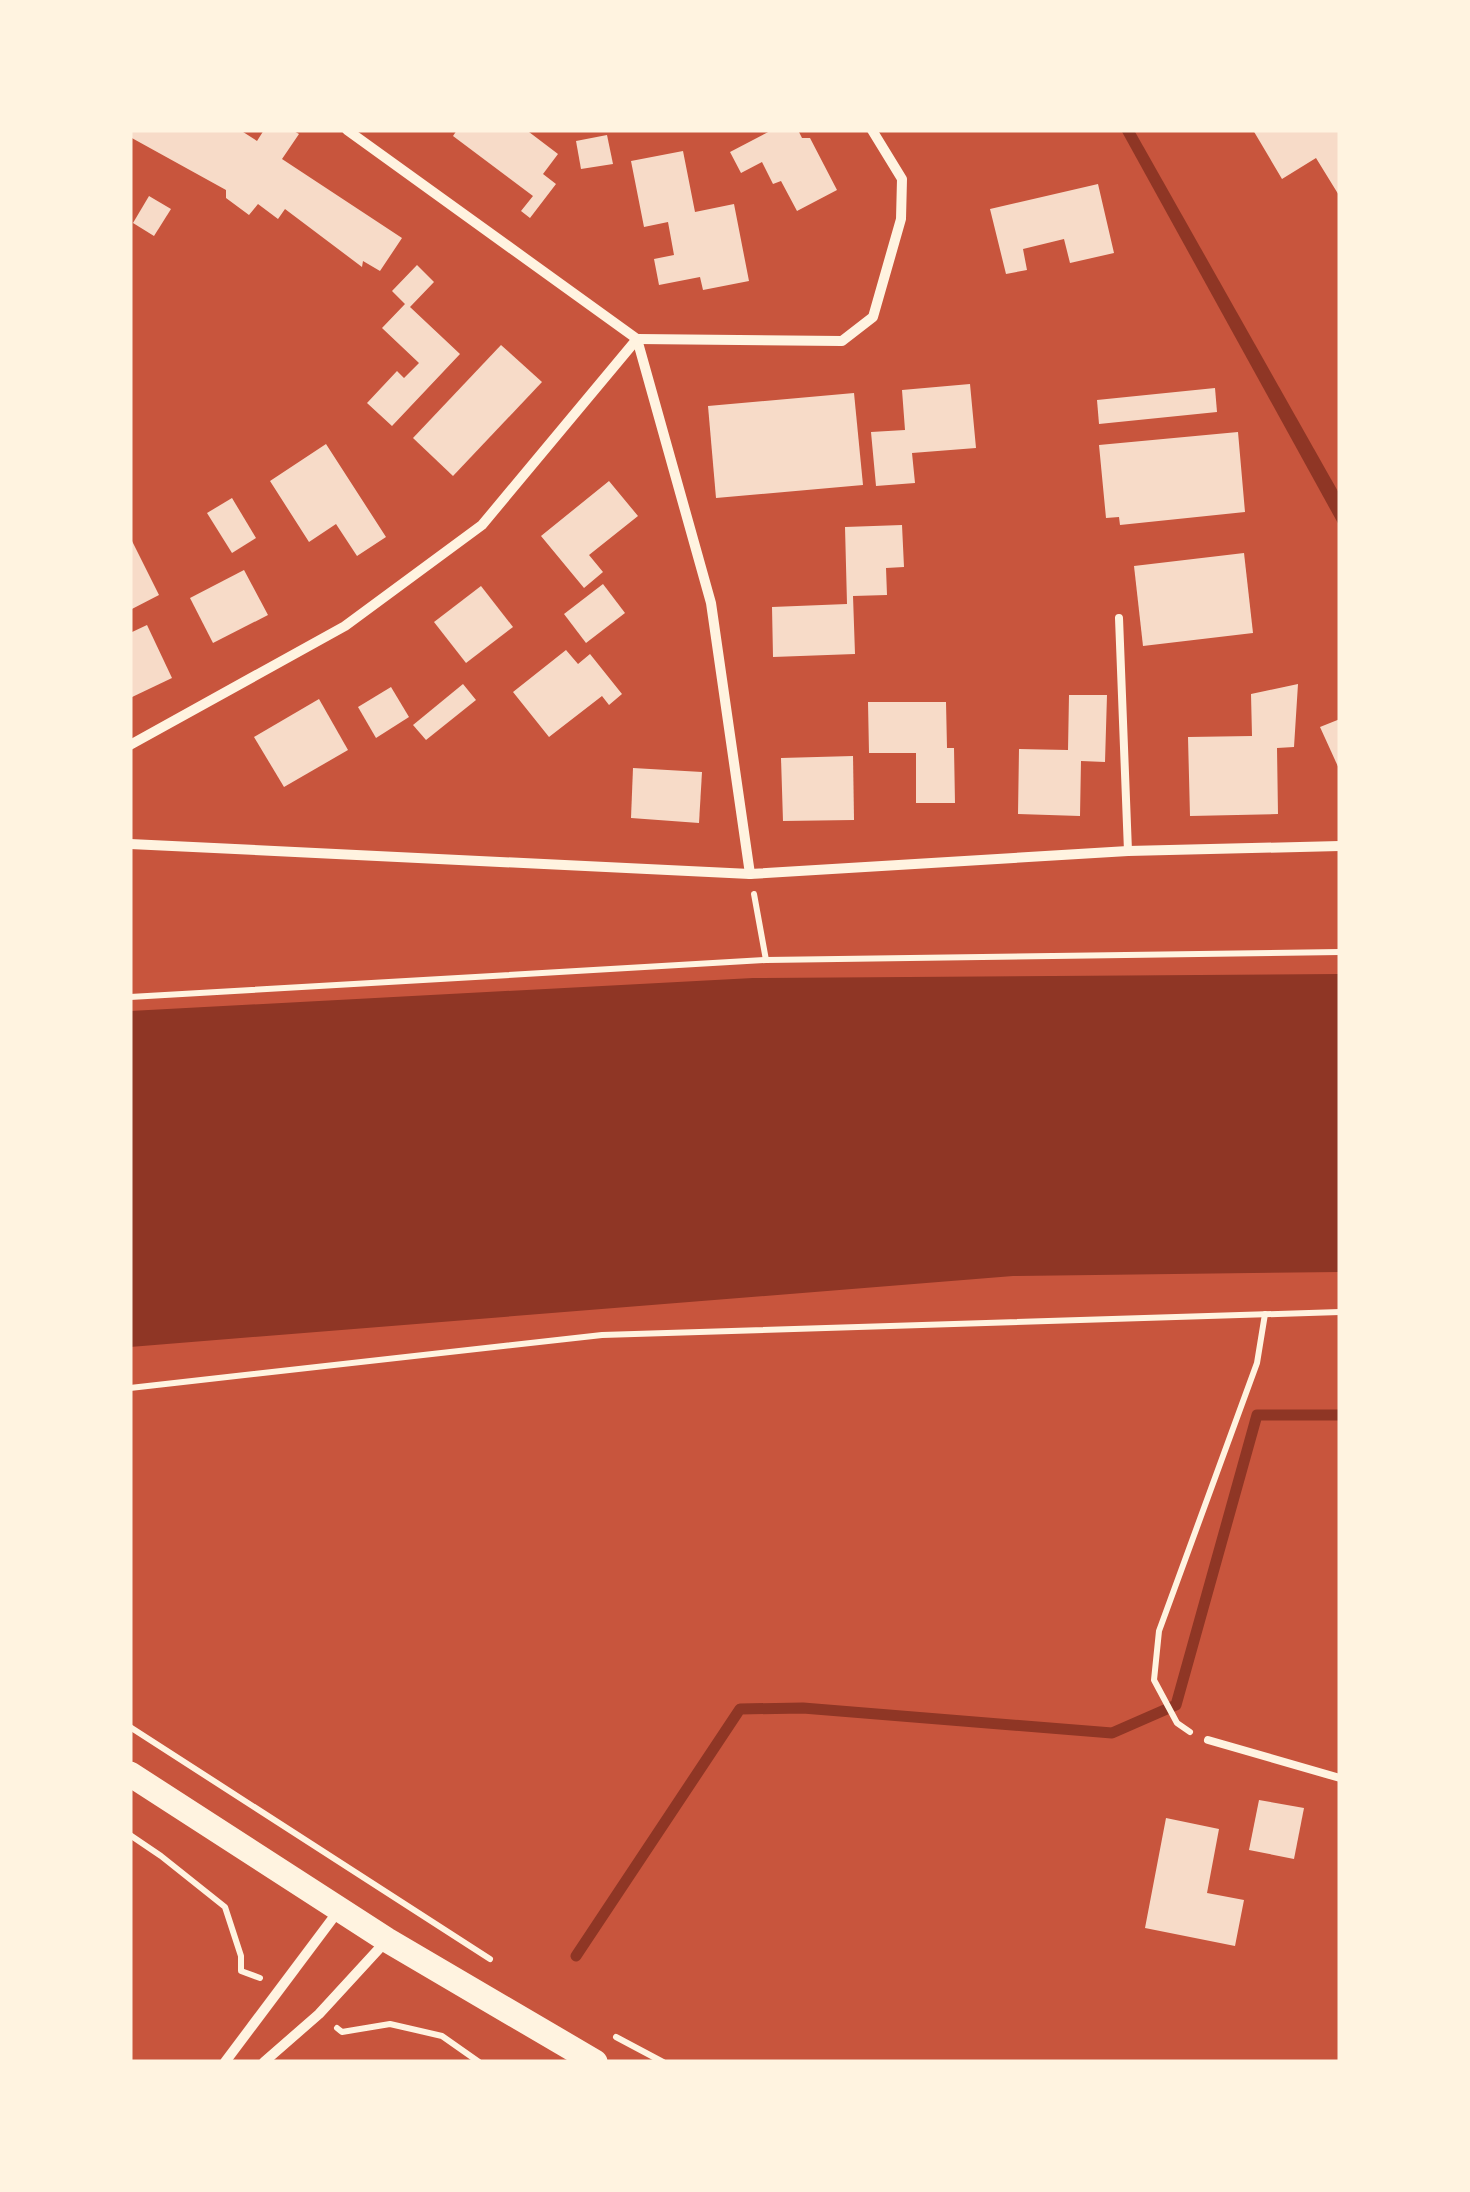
<svg xmlns="http://www.w3.org/2000/svg" width="1470" height="2192" viewBox="0 0 1470 2192" font-family="Quicksand,sans-serif">
	<style>
		.water { fill: #8f3625 }
		.lines { fill: none; stroke-linecap: round; stroke-linejoin: round }
		.stream { stroke: #8f3625; stroke-width: 11 }
		.building { fill: #f7dbc8 }
		.path { stroke: #fff3e0; stroke-width: 6 }
		.service { stroke: #fff3e0; stroke-width: 8 }
		.minor { stroke: #fff3e0; stroke-width: 10 }
		.primary { stroke: #fff3e0; stroke-width: 25 }
	</style>
	<rect width="100%" height="100%" fill="#c8553d"/>
	<g class="water">
		<polygon points="1121,130 1134,130 1340,495 1340,527"/>
		<polygon points="1340,974 1340,1272 1013,1276 130,1347 130,1011 753,978"/>
	</g>
	<g class="lines">
		<polyline class="stream" points="576,1956 740,1709 803,1708 1112,1733 1176,1705 1257,1415 1340,1415"/>
	</g>
	<g class="building">
		<polygon points="130,130 240,130 257,141 264,130 292,130 299,134 282,159 402,238 380,271 363,261 362,267 285,209 278,219 258,204 249,215 226,198 226,190 130,137"/>
		<polygon points="457,130 530,130 529,132 558,154 543,174 556,184 530,218 521,211 533,196 453,136"/>
		<polygon points="772,130 798,130 802,138 810,138 837,190 797,211 781,181 773,184 762,162 741,173 730,152"/>
		<polygon points="1253,130 1340,130 1340,197 1316,158 1282,179"/>
		<polygon points="607,135 613,164 581,169 576,141"/>
		<polygon points="683,151 695,212 734,204 749,281 703,290 700,277 659,285 654,259 674,255 668,222 644,227 631,161"/>
		<polygon points="1098,184 1114,253 1070,263 1064,239 1023,249 1027,270 1006,274 990,209"/>
		<polygon points="149,196 171,209 154,236 133,223"/>
		<polygon points="417,265 434,282 410,307 460,354 392,426 367,403 397,371 404,378 419,363 382,328 405,304 392,291"/>
		<polygon points="501,345 542,382 453,476 413,438"/>
		<polygon points="970,384 976,448 912,453 915,483 876,486 871,432 905,430 902,390"/>
		<polygon points="1215,388 1217,412 1099,424 1097,400"/>
		<polygon points="854,393 863,485 716,498 708,406"/>
		<polygon points="1238,432 1245,512 1120,525 1119,517 1106,518 1099,445"/>
		<polygon points="326,444 386,537 357,556 336,524 309,542 270,481"/>
		<polygon points="609,481 638,516 589,555 603,572 584,588 541,536"/>
		<polygon points="232,498 256,538 232,553 207,513"/>
		<polygon points="902,525 904,567 886,568 887,595 853,596 855,654 773,657 772,607 847,604 845,527"/>
		<polygon points="130,537 159,595 130,610 131,580"/>
		<polygon points="1244,553 1253,633 1143,646 1134,566"/>
		<polygon points="244,570 268,615 213,643 190,598"/>
		<polygon points="603,584 625,613 586,643 564,614"/>
		<polygon points="481,586 513,627 466,663 434,622"/>
		<polygon points="147,625 172,678 130,698 130,633"/>
		<polygon points="566,650 578,664 590,654 622,694 609,705 602,696 549,737 513,692"/>
		<polygon points="463,684 476,700 426,740 413,725"/>
		<polygon points="1298,684 1294,747 1277,748 1278,814 1190,816 1188,737 1252,736 1251,694"/>
		<polygon points="391,687 409,717 376,738 358,707"/>
		<polygon points="1069,695 1107,695 1105,762 1081,761 1080,816 1018,814 1019,749 1068,750"/>
		<polygon points="319,699 348,750 284,787 254,737"/>
		<polygon points="868,702 946,702 947,748 954,748 955,803 916,803 916,753 869,753"/>
		<polygon points="1340,719 1340,771 1320,727"/>
		<polygon points="853,756 854,820 783,821 781,758"/>
		<polygon points="633,768 702,772 699,823 631,818"/>
		<polygon points="1259,1800 1304,1808 1294,1859 1249,1850"/>
		<polygon points="1166,1818 1219,1829 1207,1893 1244,1900 1235,1946 1145,1928"/>
	</g>
	<g class="lines">
		<g class="path">
			<polyline points="754,894 766,960"/>
			<polyline points="130,997 766,960 1340,952"/>
			<polyline points="130,1388 602,1335 1340,1312"/>
			<polyline points="130,1727 490,1959"/>
			<polyline points="1190,1732 1177,1723 1154,1680 1159,1631 1257,1363 1265,1314"/>
			<polyline points="130,1835 161,1856 225,1907 241,1956 241,1971 260,1978"/>
			<polyline points="337,2028 342,2032 390,2024 442,2036 479,2062"/>
			<polyline points="616,2037 663,2062"/>
		</g>
		<g class="service">
			<polyline points="1119,618 1128,851"/>
			<polyline points="1208,1740 1340,1778"/>
		</g>
		<g class="minor">
			<polyline points="347,130 637,339"/>
			<polyline points="637,339 711,603 750,874"/>
			<polyline points="637,339 842,341 873,317 901,219 902,179 872,130"/>
			<polyline points="130,745 345,626 482,525 637,339"/>
			<polyline points="130,844 750,874 1128,851 1340,846"/>
			<polyline points="225,2062 339,1910"/>
			<polyline points="264,2062 319,2014 387,1940"/>
		</g>
		<polyline class="primary" points="130,1774 387,1940 595,2062"/>
	</g>
	<rect width="1470" height="2192" fill="none" stroke="#fff3e0" stroke-width="265"/>
</svg>
